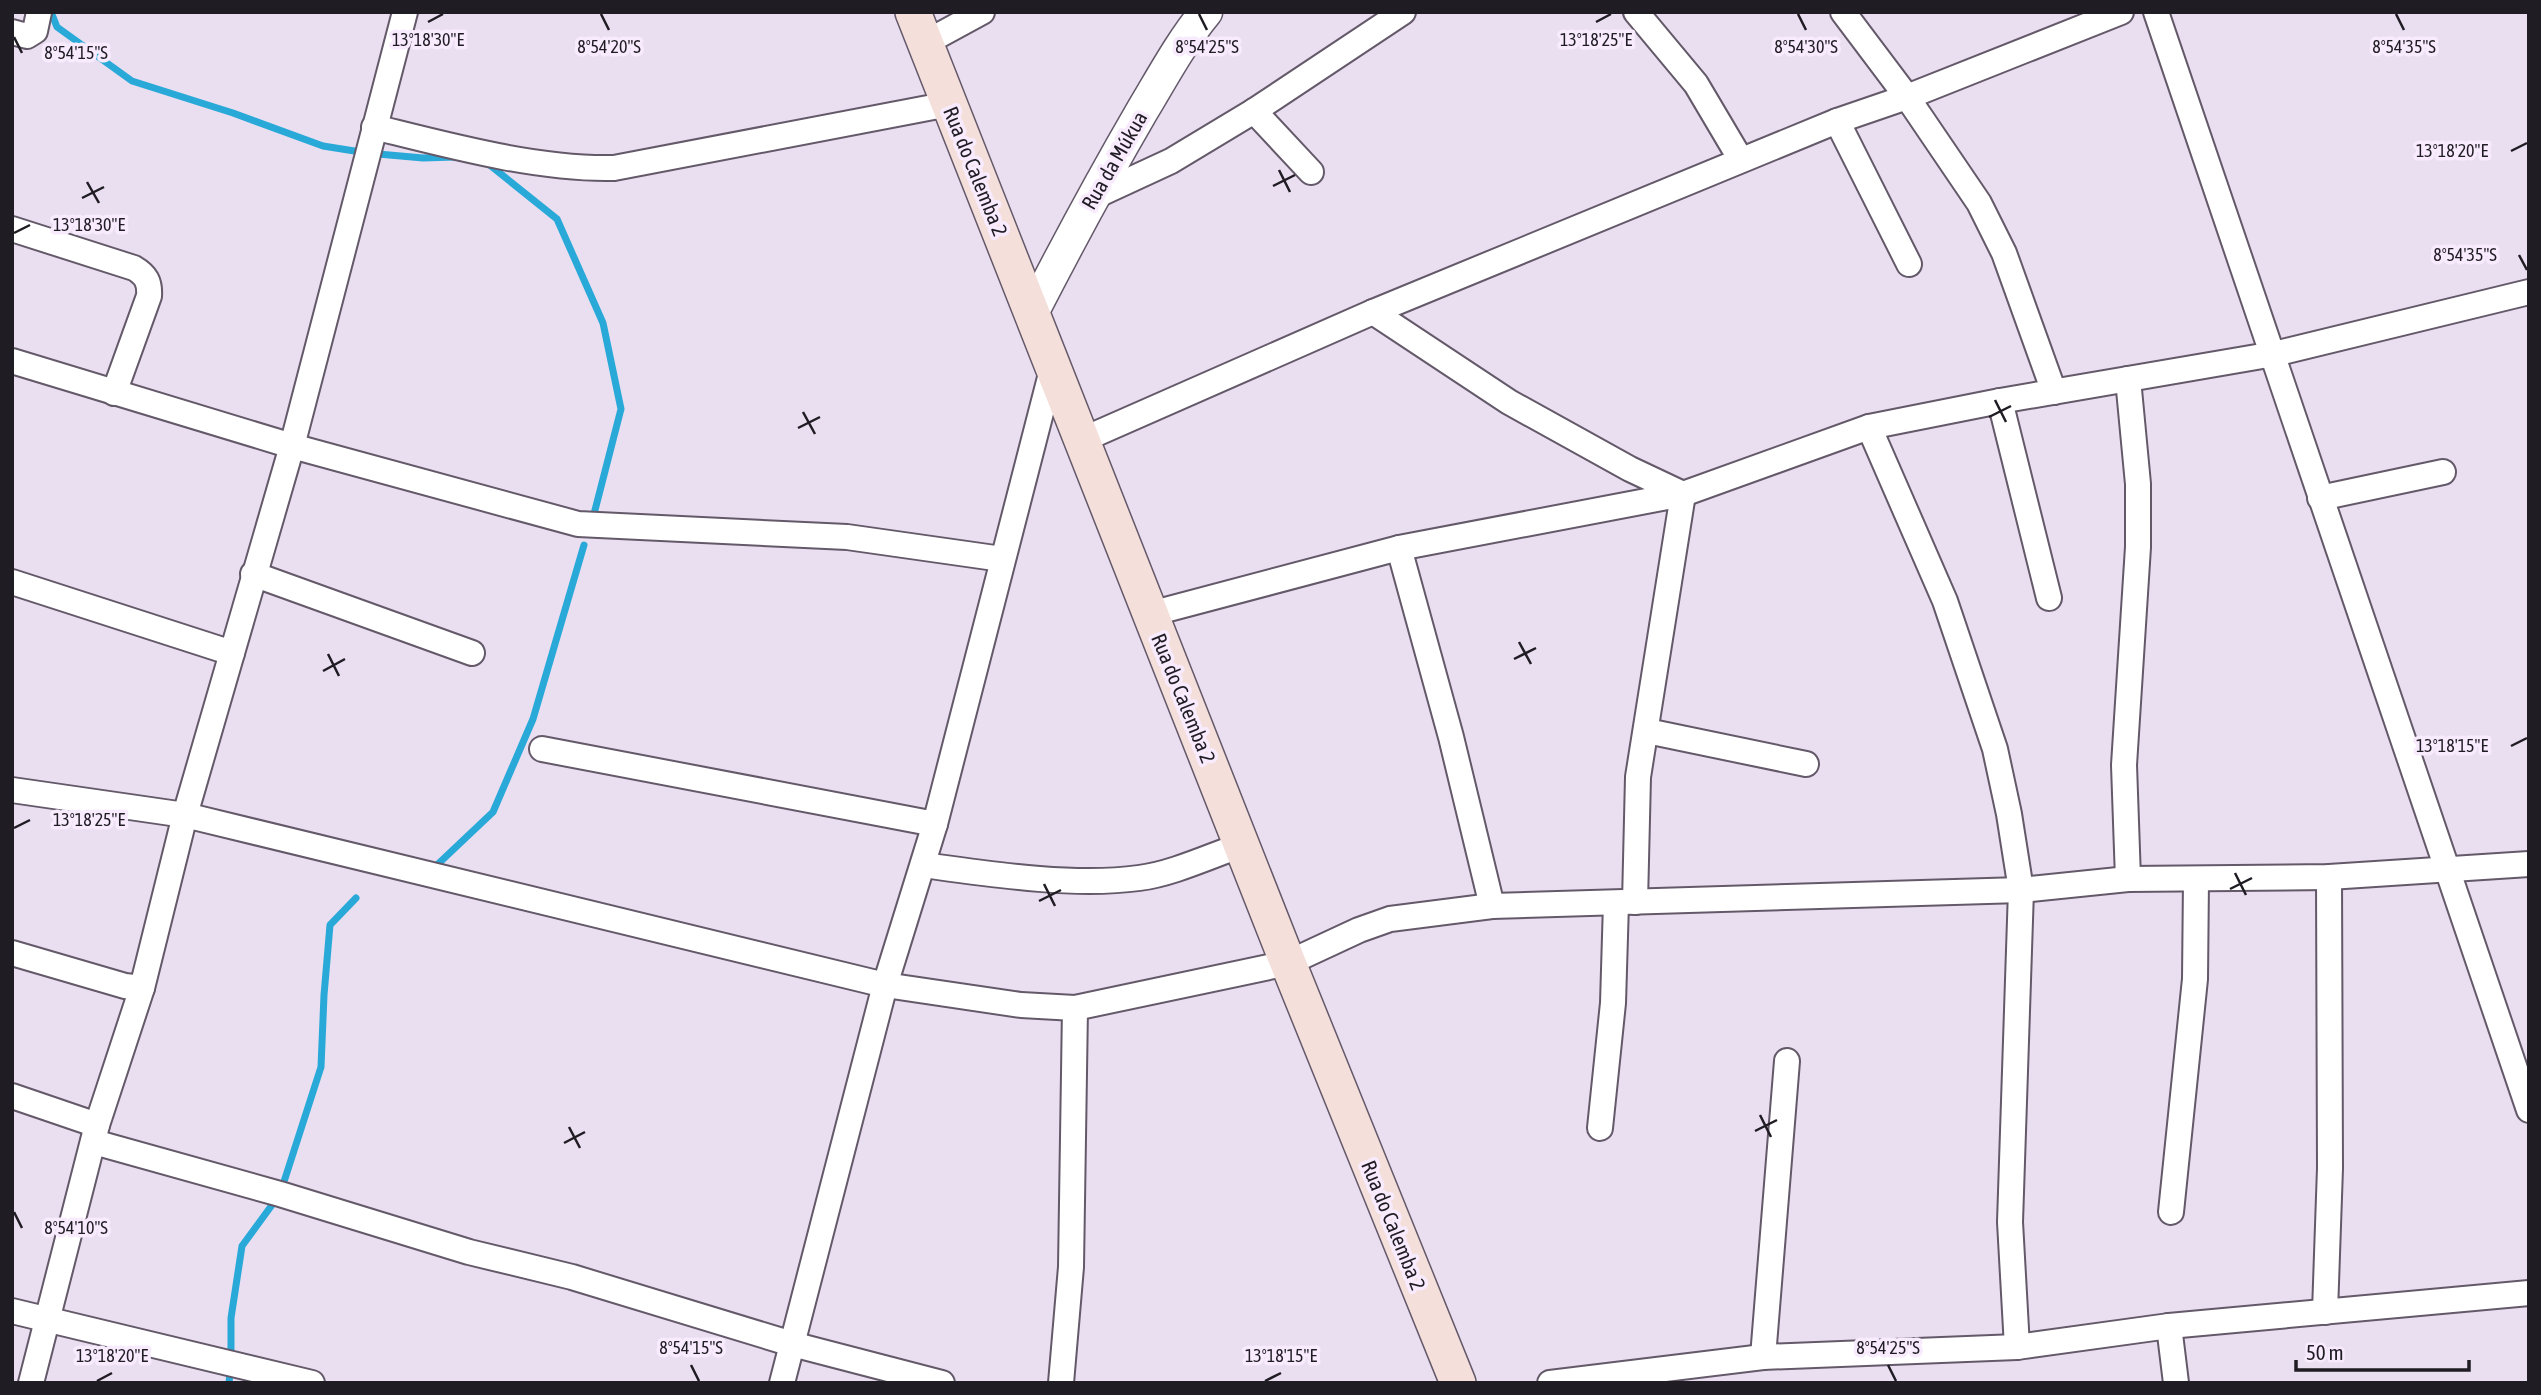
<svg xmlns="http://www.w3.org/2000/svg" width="2541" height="1395" viewBox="0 0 2541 1395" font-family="'Asap Condensed',sans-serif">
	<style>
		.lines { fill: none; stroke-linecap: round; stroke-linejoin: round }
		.stream { stroke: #29a9d7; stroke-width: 7 }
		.minor-casing { stroke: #635969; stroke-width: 28 }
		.tertiary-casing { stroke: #635969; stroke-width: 35 }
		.secondary-casing { stroke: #635969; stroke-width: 38 }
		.minor { stroke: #fff; stroke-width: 24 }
		.tertiary { stroke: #fff; stroke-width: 32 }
		.secondary { stroke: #f4dfdb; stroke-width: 35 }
		.ticks { fill: none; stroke: #201c23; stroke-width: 2.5 }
		.labels { text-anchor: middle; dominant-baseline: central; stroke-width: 7; stroke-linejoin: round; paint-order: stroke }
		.street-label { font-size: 21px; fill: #201c23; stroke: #f8ebfe }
		.ticks-label { font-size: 18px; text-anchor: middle; fill: #201c23; stroke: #f8ebfe; stroke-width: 7; stroke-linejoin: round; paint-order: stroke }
	</style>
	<rect width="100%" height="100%" fill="#eadef1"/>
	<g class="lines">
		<g class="stream">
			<polyline points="51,12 57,27 132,81 233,113 323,146 367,153 423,158 455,157"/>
			<polyline points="486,162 557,219 603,323 621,409 594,514"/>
			<polyline points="438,864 493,812 533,719 584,545"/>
			<polyline points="229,1383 231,1362 231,1318 242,1246 280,1194 321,1067 324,995 330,925 356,898"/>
		</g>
		<defs>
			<g id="minor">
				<polyline points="1636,12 1696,84 1741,160"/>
				<polyline points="1843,12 1907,97 1979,203 2004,253 2054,392"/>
				<polyline points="2156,12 2529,1110"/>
				<polyline points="12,32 27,36 35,31 39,12"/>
				<polyline points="925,43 982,12"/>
				<polyline points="1254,111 1311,172"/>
				<polyline points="1837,121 1909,264"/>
				<path d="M374,127c73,18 164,43 240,41l335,-64"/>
				<polyline points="1091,198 1171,161 1254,111 1403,12"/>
				<path d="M12,229l122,39c12,7 16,14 15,28l-35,97"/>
				<polyline points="1373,312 1509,402 1630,469 1683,494 1638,777 1635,902"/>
				<polyline points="12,361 292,446 578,524 847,537 1002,559"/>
				<polyline points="2128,379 2138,484 2138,547 2124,765 2128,879"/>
				<polyline points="2000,401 2049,598"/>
				<polyline points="1869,427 1945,601 1995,749 2009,814 2021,890 2010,1222 2017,1347"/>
				<polyline points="1082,440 1373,312 1837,121 1907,97 2121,12"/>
				<polyline points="2320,498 2443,472"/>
				<polyline points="1399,548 1451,737 1492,906"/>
				<polyline points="253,574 472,653"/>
				<polyline points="12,582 232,653"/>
				<polyline points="1150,614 1399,548 1683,494 1869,427 2000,401 2274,354 2529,292"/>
				<polyline points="1647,731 1806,764"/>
				<polyline points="542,749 935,824"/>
				<polyline points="12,790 185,815 885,985 1021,1005 1075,1008 1288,963 1359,930 1390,919 1492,906 2021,890 2128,879 2329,877 2529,864"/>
				<path d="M923,865c66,9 150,22 216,13 33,-4 71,-22 103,-33"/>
				<polyline points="12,953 125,986 142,988 185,815 292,446 405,12"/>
				<polyline points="12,1096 97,1125"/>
				<polyline points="1600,1128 1613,1003 1616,903"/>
				<polyline points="94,1142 280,1194 469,1252 572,1277 792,1344 942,1383"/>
				<polyline points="2171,1212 2195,979 2196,880"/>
				<polyline points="12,1311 312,1383"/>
				<polyline points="2325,1312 2330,1168 2329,877"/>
				<polyline points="2169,1326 2176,1383"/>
				<polyline points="1763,1357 1787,1061"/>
				<polyline points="31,1383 97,1125 142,988"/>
				<polyline points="782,1383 885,985 935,824 1053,366"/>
				<polyline points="1061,1383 1071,1267 1075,1008"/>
				<polyline points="1550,1383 1763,1357 2017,1347 2169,1326 2529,1293"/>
			</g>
			<path id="tertiary" d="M1032,313c35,-68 71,-135 110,-202 20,-33 39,-69 64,-99"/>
			<polyline id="secondary" points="913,12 1288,963 1458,1383"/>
		</defs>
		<use href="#minor" class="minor-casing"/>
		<use href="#tertiary" class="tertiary-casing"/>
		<use href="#secondary" class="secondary-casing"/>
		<use href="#minor" class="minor"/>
		<use href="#tertiary" class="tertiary"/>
		<use href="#secondary" class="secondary"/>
	</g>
	<path class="ticks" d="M601,14l8,16M1199,14l8,16M1798,14l8,16M2396,14l8,16M428,22l15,-8M1596,22l15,-8M14,37l8,16M2511,151l16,-8M1279,170l11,22M87,182l12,21M1273,186l22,-11M82,198l22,-11M14,233l16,-8M2519,255l8,15M1995,400l11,22M803,412l12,22M1989,417l22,-11M798,428l22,-11M1519,642l12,22M328,654l11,22M1514,659l22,-11M323,671l22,-12M2511,746l16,-8M14,828l16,-8M2235,873l11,22M1044,884l11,22M2230,889l22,-11M1039,901l22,-11M1760,1115l11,22M569,1127l11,21M1755,1131l22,-11M564,1143l21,-11M14,1212l8,16M691,1365l8,16M1888,1365l8,16M97,1381l15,-8M1265,1381l16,-8"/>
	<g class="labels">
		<g class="street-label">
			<text transform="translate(1114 160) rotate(-60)">Rua da Múkua</text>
			<text transform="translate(976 171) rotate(68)">Rua do Calemba 2</text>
			<text transform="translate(1184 698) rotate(68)">Rua do Calemba 2</text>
			<text transform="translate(1394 1225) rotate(68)">Rua do Calemba 2</text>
		</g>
	</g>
	<g class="ticks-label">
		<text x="428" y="46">13°18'30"E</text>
		<text x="1596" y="46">13°18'25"E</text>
		<text x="609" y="53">8°54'20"S</text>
		<text x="1207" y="53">8°54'25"S</text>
		<text x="1806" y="53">8°54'30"S</text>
		<text x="2404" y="53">8°54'35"S</text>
		<text x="76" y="59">8°54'15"S</text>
		<text x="2452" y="157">13°18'20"E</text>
		<text x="89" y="231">13°18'30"E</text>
		<text x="2465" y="261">8°54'35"S</text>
		<text x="2452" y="752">13°18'15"E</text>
		<text x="89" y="826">13°18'25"E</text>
		<text x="76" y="1234">8°54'10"S</text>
		<text x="691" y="1354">8°54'15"S</text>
		<text x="1888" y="1354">8°54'25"S</text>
		<text x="112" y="1362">13°18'20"E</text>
		<text x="1281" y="1362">13°18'15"E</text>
	</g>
	<rect width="2541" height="1395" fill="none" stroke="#201c23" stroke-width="28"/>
	<path d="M2296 1360v10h173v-10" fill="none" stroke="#201c23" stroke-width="3.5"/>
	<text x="2306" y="1360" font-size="21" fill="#201c23" stroke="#f8ebfe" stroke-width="5" paint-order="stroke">50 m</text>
</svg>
